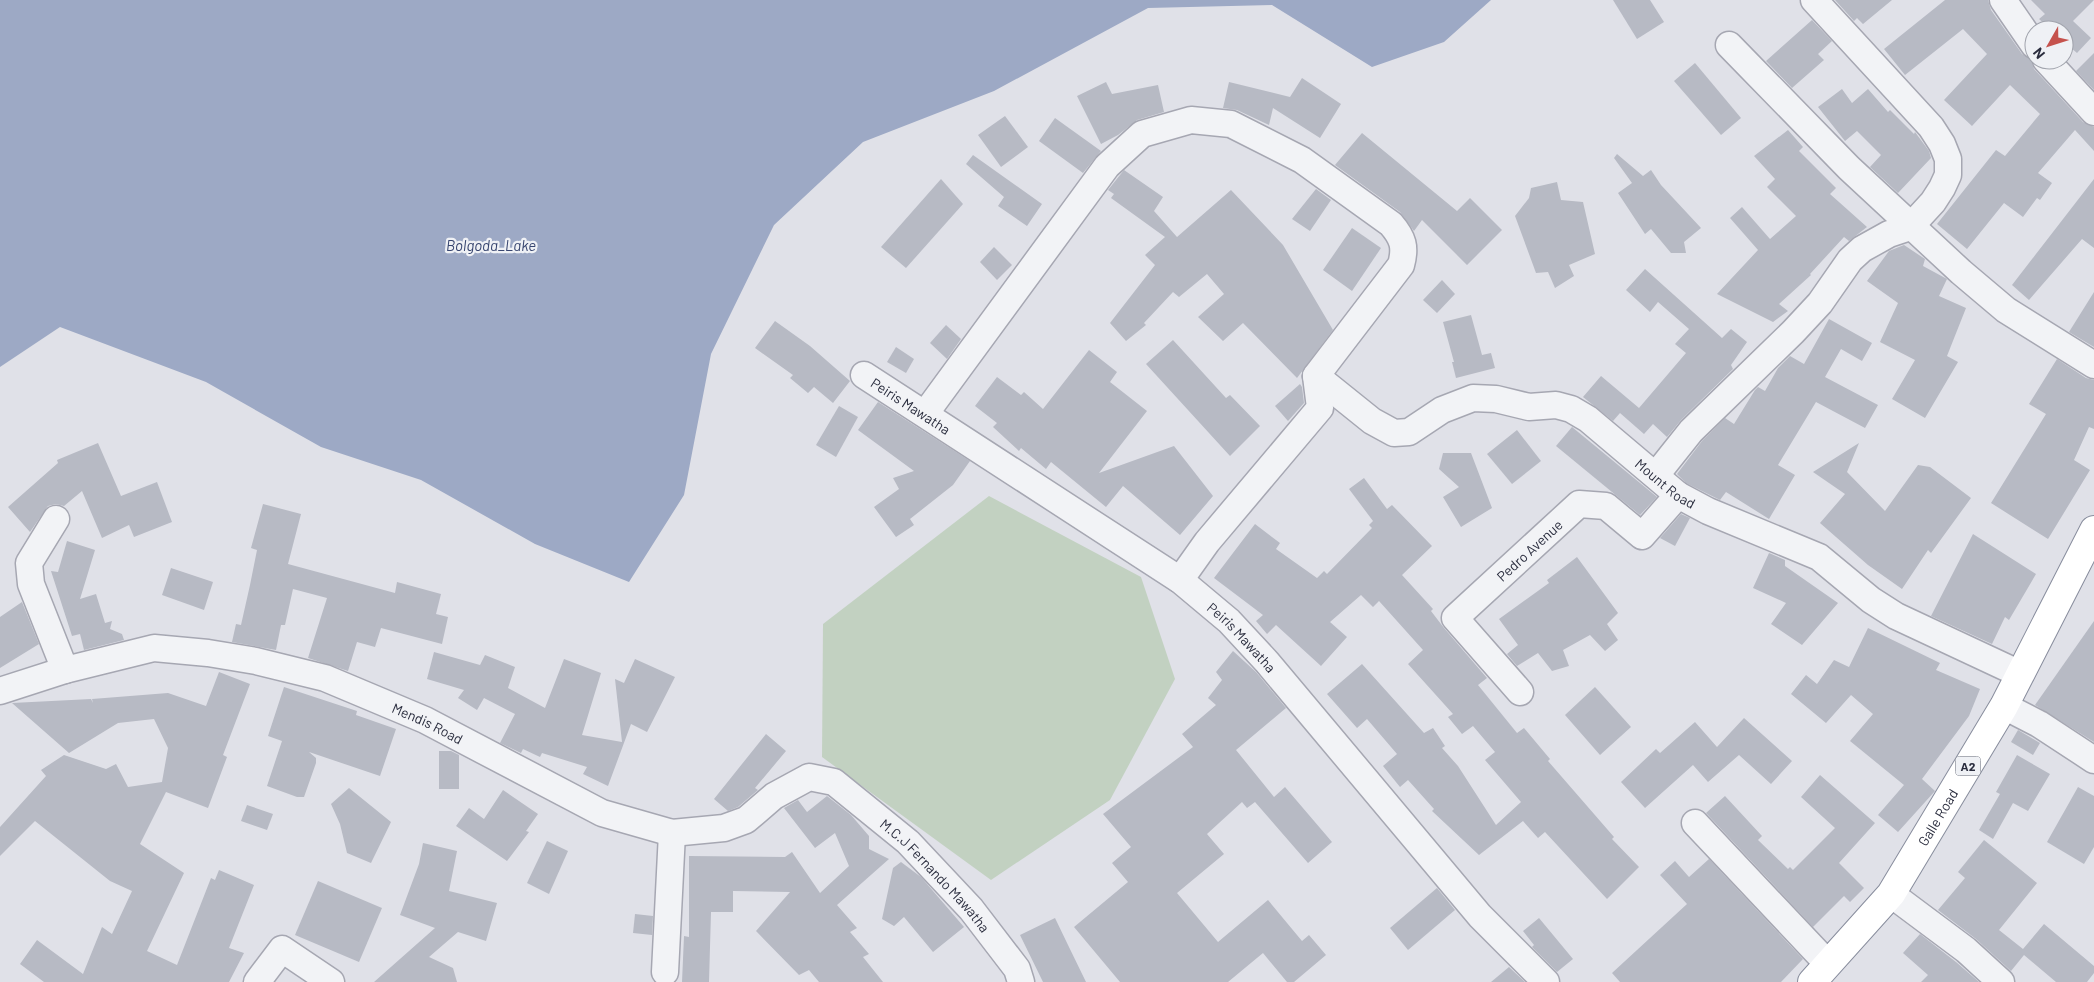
<svg xmlns="http://www.w3.org/2000/svg" width="2094" height="982" viewBox="0 0 2094 982" font-family="Barlow,sans-serif">
	<style>
		.green { fill: #c2d1c1 }
		.water { fill: #9da9c5 }
		.building { fill: #b7bac4 }
		.lines { fill: none; stroke-linecap: round; stroke-linejoin: round }
		.minor-casing { stroke: #a6a7b2; stroke-width: 29 }
		.highway-casing { stroke: #888d9d; stroke-width: 30 }
		.minor { stroke: #f2f3f6; stroke-width: 26 }
		.highway { stroke: #fff; stroke-width: 28 }
		.labels { text-anchor: middle; dominant-baseline: central; stroke-width: 4.5; stroke-linejoin: round; paint-order: stroke }
		.shield { fill: #eff1f5; stroke: #656875; stroke-width: 1 }
		.shield-label { font-size: 12px; font-weight: bold; fill: #2a2d3e }
		.street-label { font-size: 14px; fill: #2a2d3e; stroke: #eff1f5 }
		.water-label { font-size: 15px; font-style: italic; fill: #37456f; stroke: #eff1f5 }
	</style>
	<rect width="100%" height="100%" fill="#e0e1e8"/>
	<polygon class="green" points="989,496 1141,577 1175,679 1110,800 991,880 822,757 823,624"/>
	<polygon class="water" points="0,0 1491,0 1444,42 1372,67 1272,5 1148,8 994,91 863,142 774,225 711,354 684,495 629,582 535,544 421,480 321,447 206,382 60,327 0,367"/>
	<g class="building">
		<polygon points="1613,0 1650,0 1664,22 1637,39"/>
		<polygon points="1835,0 1892,0 1863,24 1857,18 1854,21"/>
		<polygon points="1945,0 1988,0 1991,10 2022,54 2031,59 2034,69 2083,122 2094,127 2094,151 2075,130 2038,173 2052,183 2040,200 2037,198 2023,217 2004,203 1967,249 1937,224 1996,150 2005,156 2040,114 2010,85 1972,126 1944,100 1987,54 1963,29 1905,75 1884,49"/>
		<polygon points="2031,0 2094,0 2073,21 2091,38 2077,53 2064,42 2064,30 2051,30 2039,19 2045,14"/>
		<polygon points="1812,20 1832,41 1818,54 1824,60 1792,88 1766,61"/>
		<polygon points="2094,53 2094,90 2076,71"/>
		<polygon points="1695,63 1741,118 1721,135 1674,81"/>
		<polygon points="1302,78 1341,104 1320,138 1273,108 1269,125 1237,110 1223,108 1229,82 1290,97"/>
		<polygon points="1106,82 1112,94 1158,85 1164,112 1137,120 1118,135 1101,144 1077,96"/>
		<polygon points="1842,89 1852,103 1868,89 1888,112 1890,110 1914,134 1915,132 1929,151 1931,158 1898,193 1870,167 1881,155 1857,131 1845,141 1818,107"/>
		<polygon points="1005,116 1028,147 1001,167 978,135"/>
		<polygon points="1055,118 1101,151 1083,173 1039,141"/>
		<polygon points="1788,130 1803,147 1799,151 1836,188 1830,194 1867,227 1849,241 1844,237 1810,274 1811,275 1779,304 1788,311 1773,322 1717,294 1758,250 1730,218 1742,207 1770,239 1796,216 1767,187 1775,179 1754,156"/>
		<polygon points="1362,133 1457,211 1470,198 1502,230 1467,265 1422,220 1414,231 1400,212 1335,165"/>
		<polygon points="1617,154 1643,176 1651,170 1661,185 1701,228 1684,242 1686,253 1671,253 1651,229 1645,234 1618,193 1632,183 1614,158"/>
		<polygon points="973,155 1042,204 1027,226 998,206 1004,197 966,164"/>
		<polygon points="1124,170 1163,197 1154,211 1177,237 1231,190 1283,245 1333,330 1297,378 1243,323 1223,341 1198,317 1224,294 1207,274 1179,297 1173,292 1144,323 1146,325 1126,341 1110,323 1155,265 1145,255 1165,237 1111,198 1114,194 1108,190"/>
		<polygon points="941,179 963,204 906,268 881,247"/>
		<polygon points="2094,179 2094,248 2082,239 2029,300 2012,285"/>
		<polygon points="1557,182 1561,200 1583,202 1595,254 1569,265 1574,276 1555,288 1548,272 1536,273 1515,216 1529,198 1531,188"/>
		<polygon points="1316,189 1331,200 1310,231 1292,219"/>
		<polygon points="1352,228 1381,248 1352,291 1323,270"/>
		<polygon points="1904,245 1925,259 1923,266 1947,279 1939,296 1966,308 1947,356 1958,362 1925,418 1892,399 1915,360 1880,342 1898,303 1867,281 1889,251"/>
		<polygon points="994,247 1012,265 997,280 980,262"/>
		<polygon points="1645,269 1722,338 1731,329 1747,342 1731,365 1733,369 1681,420 1667,437 1653,424 1644,434 1620,413 1613,421 1583,397 1601,376 1639,408 1686,353 1675,344 1689,329 1658,302 1650,312 1626,290"/>
		<polygon points="1442,280 1455,294 1437,313 1423,300"/>
		<polygon points="2094,292 2094,347 2069,332"/>
		<polygon points="1471,315 1482,355 1491,353 1495,368 1456,378 1452,362 1454,362 1443,322"/>
		<polygon points="1829,319 1872,343 1862,361 1841,349 1825,377 1878,405 1865,428 1816,402 1778,465 1795,475 1769,519 1726,492 1720,500 1686,483 1677,474 1702,441 1725,418 1734,424 1755,390 1758,387 1765,391 1778,368 1790,356 1804,364"/>
		<polygon points="775,321 810,346 850,381 833,403 814,387 808,393 790,378 793,375 755,348"/>
		<polygon points="946,325 961,339 947,359 930,343"/>
		<polygon points="1173,340 1226,398 1230,395 1260,426 1230,456 1146,364"/>
		<polygon points="896,347 914,359 906,373 887,362"/>
		<polygon points="1089,350 1117,372 1110,382 1147,411 1099,473 1174,446 1213,496 1180,535 1123,486 1106,507 1051,462 1046,469 1021,448 1019,451 993,427 997,423 975,406 997,377 1021,395 1024,392 1043,409"/>
		<polygon points="2057,359 2086,378 2094,380 2094,429 2089,427 2074,460 2090,470 2048,539 1991,503 2046,414 2029,404"/>
		<polygon points="1300,384 1302,387 1304,403 1288,421 1275,406"/>
		<polygon points="878,402 970,461 953,485 910,519 914,525 896,537 874,507 899,489 893,478 914,471 858,430"/>
		<polygon points="839,406 858,417 836,457 816,445"/>
		<polygon points="1572,427 1657,497 1640,515 1556,446"/>
		<polygon points="1517,430 1541,461 1512,484 1487,454"/>
		<polygon points="98,443 121,496 157,482 172,522 134,537 129,525 102,538 82,491 64,506 56,504 48,506 30,532 8,507 58,463 57,460"/>
		<polygon points="1859,443 1847,472 1885,511 1918,465 1930,467 1971,498 1931,553 1928,550 1902,589 1868,565 1820,523 1845,494 1813,472"/>
		<polygon points="1443,453 1471,453 1492,508 1461,527 1443,497 1459,487 1439,469"/>
		<polygon points="1364,478 1387,509 1392,505 1432,546 1402,575 1433,609 1431,611 1444,628 1487,678 1478,685 1517,733 1524,728 1550,759 1548,761 1614,837 1612,839 1639,867 1607,899 1545,832 1538,838 1523,821 1479,855 1432,811 1434,809 1408,780 1400,787 1383,766 1397,754 1367,719 1357,728 1327,694 1362,664 1424,733 1433,728 1445,746 1442,748 1458,766 1496,825 1521,802 1485,760 1495,752 1473,726 1462,734 1448,717 1453,714 1408,664 1423,650 1379,601 1373,607 1361,595 1330,622 1347,637 1321,666 1276,625 1267,634 1256,621 1263,615 1214,578 1255,524 1280,543 1276,549 1317,578 1324,571 1327,574 1372,528 1369,525 1373,521 1349,489"/>
		<polygon points="263,504 301,514 288,564 395,593 397,582 441,594 436,614 448,617 442,644 381,628 375,647 357,642 348,671 308,658 327,598 293,589 285,625 281,625 276,650 232,642 236,624 241,625 250,585 257,550 251,548"/>
		<polygon points="1681,514 1690,518 1675,546 1660,538"/>
		<polygon points="1973,534 2036,574 2009,620 2005,617 1992,644 1931,616"/>
		<polygon points="67,541 95,550 80,599 96,594 105,623 112,621 110,629 122,634 124,640 84,650 80,634 72,636 51,571 58,572"/>
		<polygon points="1769,553 1785,560 1785,566 1838,603 1802,645 1771,624 1786,603 1753,588"/>
		<polygon points="1577,557 1618,613 1607,624 1618,640 1605,651 1590,635 1563,650 1569,666 1552,671 1538,653 1517,666 1507,654 1518,645 1499,619 1549,583 1547,580"/>
		<polygon points="171,568 213,582 204,610 162,595"/>
		<polygon points="22,602 39,644 0,668 0,617"/>
		<polygon points="2094,621 2094,742 2035,705"/>
		<polygon points="1868,628 1940,663 1936,670 1980,689 1969,716 1922,779 1935,791 1898,832 1878,815 1904,785 1850,741 1873,714 1851,695 1826,723 1791,694 1806,675 1817,684 1834,660 1849,667"/>
		<polygon points="1233,651 1256,672 1286,708 1236,750 1274,797 1285,787 1332,842 1308,863 1255,802 1247,808 1242,802 1207,834 1224,854 1177,893 1218,942 1268,900 1302,941 1309,935 1326,955 1294,982 1287,982 1263,953 1228,982 1120,982 1074,927 1128,882 1112,863 1131,847 1103,814 1193,747 1182,734 1216,705 1208,698 1222,680 1216,672"/>
		<polygon points="434,652 480,665 485,655 515,667 508,688 545,708 564,659 601,673 582,735 622,742 615,679 624,683 635,659 675,677 647,732 631,724 608,786 583,774 587,767 542,753 540,757 523,749 521,753 500,743 515,714 484,698 477,710 458,698 464,690 427,679"/>
		<polygon points="219,672 250,684 223,755 227,757 208,808 166,792 140,844 184,873 147,951 177,965 211,878 215,880 219,870 254,885 229,948 244,953 229,982 44,982 20,964 37,940 83,974 102,927 112,934 132,891 110,881 35,821 0,856 0,827 46,776 41,770 64,755 106,769 116,764 128,787 162,782 168,748 154,719 118,723 69,753 12,703 91,699 93,703 92,699 168,693 206,706"/>
		<polygon points="284,687 357,711 356,715 396,729 380,776 309,752 316,758 316,763 304,797 297,797 267,786 282,741 268,736"/>
		<polygon points="1595,687 1631,727 1600,755 1565,715"/>
		<polygon points="1744,718 1792,761 1771,784 1739,755 1708,782 1693,765 1645,808 1621,782 1656,749 1660,753 1695,722 1717,747"/>
		<polygon points="2018,730 2040,743 2033,755 2011,742"/>
		<polygon points="766,734 786,751 755,788 758,790 738,807 728,811 714,799"/>
		<polygon points="439,751 451,751 459,755 459,789 439,789"/>
		<polygon points="2017,755 2050,774 2028,811 2013,803 1993,839 1979,830 2000,794 1996,792"/>
		<polygon points="1820,775 1875,823 1839,863 1864,888 1850,902 1844,896 1813,927 1706,813 1725,796 1762,836 1758,840 1788,869 1790,867 1793,870 1835,828 1801,797"/>
		<polygon points="2078,787 2094,796 2094,847 2084,864 2047,842"/>
		<polygon points="349,788 391,822 371,863 347,853 340,824 331,804"/>
		<polygon points="503,790 538,814 526,831 529,832 507,861 456,826 469,808 484,819"/>
		<polygon points="827,796 851,815 869,836 869,849 889,859 837,905 857,928 850,932 869,954 863,957 883,982 819,982 809,970 799,975 756,931 790,892 733,891 733,912 711,912 709,982 682,982 684,936 689,937 689,856 785,857 792,852 820,893 849,866 835,833 815,848 784,808 798,800 807,812"/>
		<polygon points="247,805 273,814 267,830 241,821"/>
		<polygon points="1984,840 2037,883 1999,930 2023,949 2044,924 2094,966 2094,973 2087,982 2056,982 2024,955 2011,971 1976,939 1938,910 1965,878 1958,872"/>
		<polygon points="547,841 568,851 549,894 527,883"/>
		<polygon points="423,843 457,851 449,891 497,903 486,941 458,932 429,957 453,968 457,982 374,982 435,928 400,915 419,864"/>
		<polygon points="1709,859 1803,959 1781,982 1620,982 1612,973 1687,904 1660,875 1675,861 1689,877"/>
		<polygon points="901,862 921,877 964,927 933,952 904,917 894,926 882,919 893,868"/>
		<polygon points="318,881 382,908 359,962 295,935"/>
		<polygon points="1437,888 1455,910 1408,950 1390,928"/>
		<polygon points="635,914 653,916 652,935 633,933"/>
		<polygon points="1055,918 1068,945 1086,982 1043,982 1020,935"/>
		<polygon points="1539,918 1573,959 1557,972 1532,947 1534,945 1523,931"/>
		<polygon points="1920,934 1956,962 1979,982 1921,982 1928,975 1903,953"/>
		<polygon points="1509,967 1525,982 1491,982"/>
	</g>
	<g class="lines">
		<defs>
			<g id="minor">
				<polyline points="2003,0 2034,45"/>
				<polyline points="1729,45 1849,168 1961,272 2006,310 2094,365"/>
				<polyline points="2046,60 2094,112"/>
				<path id="s1" d="M864,375l316,205 49,41 38,41 213,254 66,66"/>
				<path id="s2" d="M1316,376l56,45 22,12 15,-1 33,-22 31,-12 23,1 33,8 27,-2 15,4 17,10 90,76 30,16 111,46 52,43 25,16 124,58"/>
				<path d="M925,414l182,-248 35,-32 49,-14 40,4 71,36 89,64c12,14 15,23 10,41l-85,111 4,32 -113,134 -27,38"/>
				<polyline points="1656,475 1691,431 1793,332 1820,303 1850,260 1862,249 1889,234 1910,227 1933,202 1942,188 1948,175 1948,159 1942,144 1931,127 1814,0"/>
				<polyline points="56,519 29,563 31,584 65,670"/>
				<path id="s3" d="M0,691l65,-21 89,-22 54,5 48,8 69,17 100,42 177,93 70,20 52,-5 22,-8 28,-24 35,-19 25,5 74,60 63,67 46,60 4,13"/>
				<path id="s4" d="M1520,692l-65,-74 124,-114 27,2 36,30 36,-41"/>
				<polyline points="2004,706 2039,724 2094,760"/>
				<polyline points="1695,823 1828,964"/>
				<polyline points="1891,894 1966,950 2001,982"/>
				<polyline points="665,972 672,833"/>
				<polyline points="257,982 282,949 331,982"/>
			</g>
			<g id="highway">
				<path id="s5" d="M1812,982l79,-88 113,-188 90,-176"/>
			</g>
		</defs>
		<use href="#minor" class="minor-casing"/>
		<use href="#highway" class="highway-casing"/>
		<use href="#minor" class="minor"/>
		<use href="#highway" class="highway"/>
	</g>
	<g class="labels">
		<rect class="shield" x="1955.5" y="756.5" width="25" height="19" rx="4"/>
		<g class="shield-label">
			<text x="1968" y="766">A2</text>
		</g>
		<g class="street-label">
			<text stroke="none"><textPath href="#s1" startOffset="56">Peiris Mawatha</textPath></text>
			<text stroke="none"><textPath href="#s2" startOffset="405">Mount Road</textPath></text>
			<text stroke="none"><textPath href="#s4" startOffset="199">Pedro Avenue</textPath></text>
			<text stroke="none"><textPath href="#s1" startOffset="461">Peiris Mawatha</textPath></text>
			<text stroke="none"><textPath href="#s3" startOffset="446">Mendis Road</textPath></text>
			<text stroke="none"><textPath href="#s5" startOffset="208">Galle Road</textPath></text>
			<text stroke="none"><textPath href="#s3" startOffset="1031">M.C.J Fernando Mawatha</textPath></text>
		</g>
		<g class="water-label">
			<text x="491" y="245">Bolgoda_Lake</text>
		</g>
	</g>
	<g transform="translate(2049 45) rotate(231)"><circle r="24" fill="#eff1f5" stroke="#a0a3ac"/>
	<path d="M0-4L9 19L0 12L-9 19Z" fill="#c5524d"/>
	<text y="-8" font-size="14" font-weight="bold" text-anchor="middle" fill="#2a2d3e">N</text>
	</g>
</svg>
